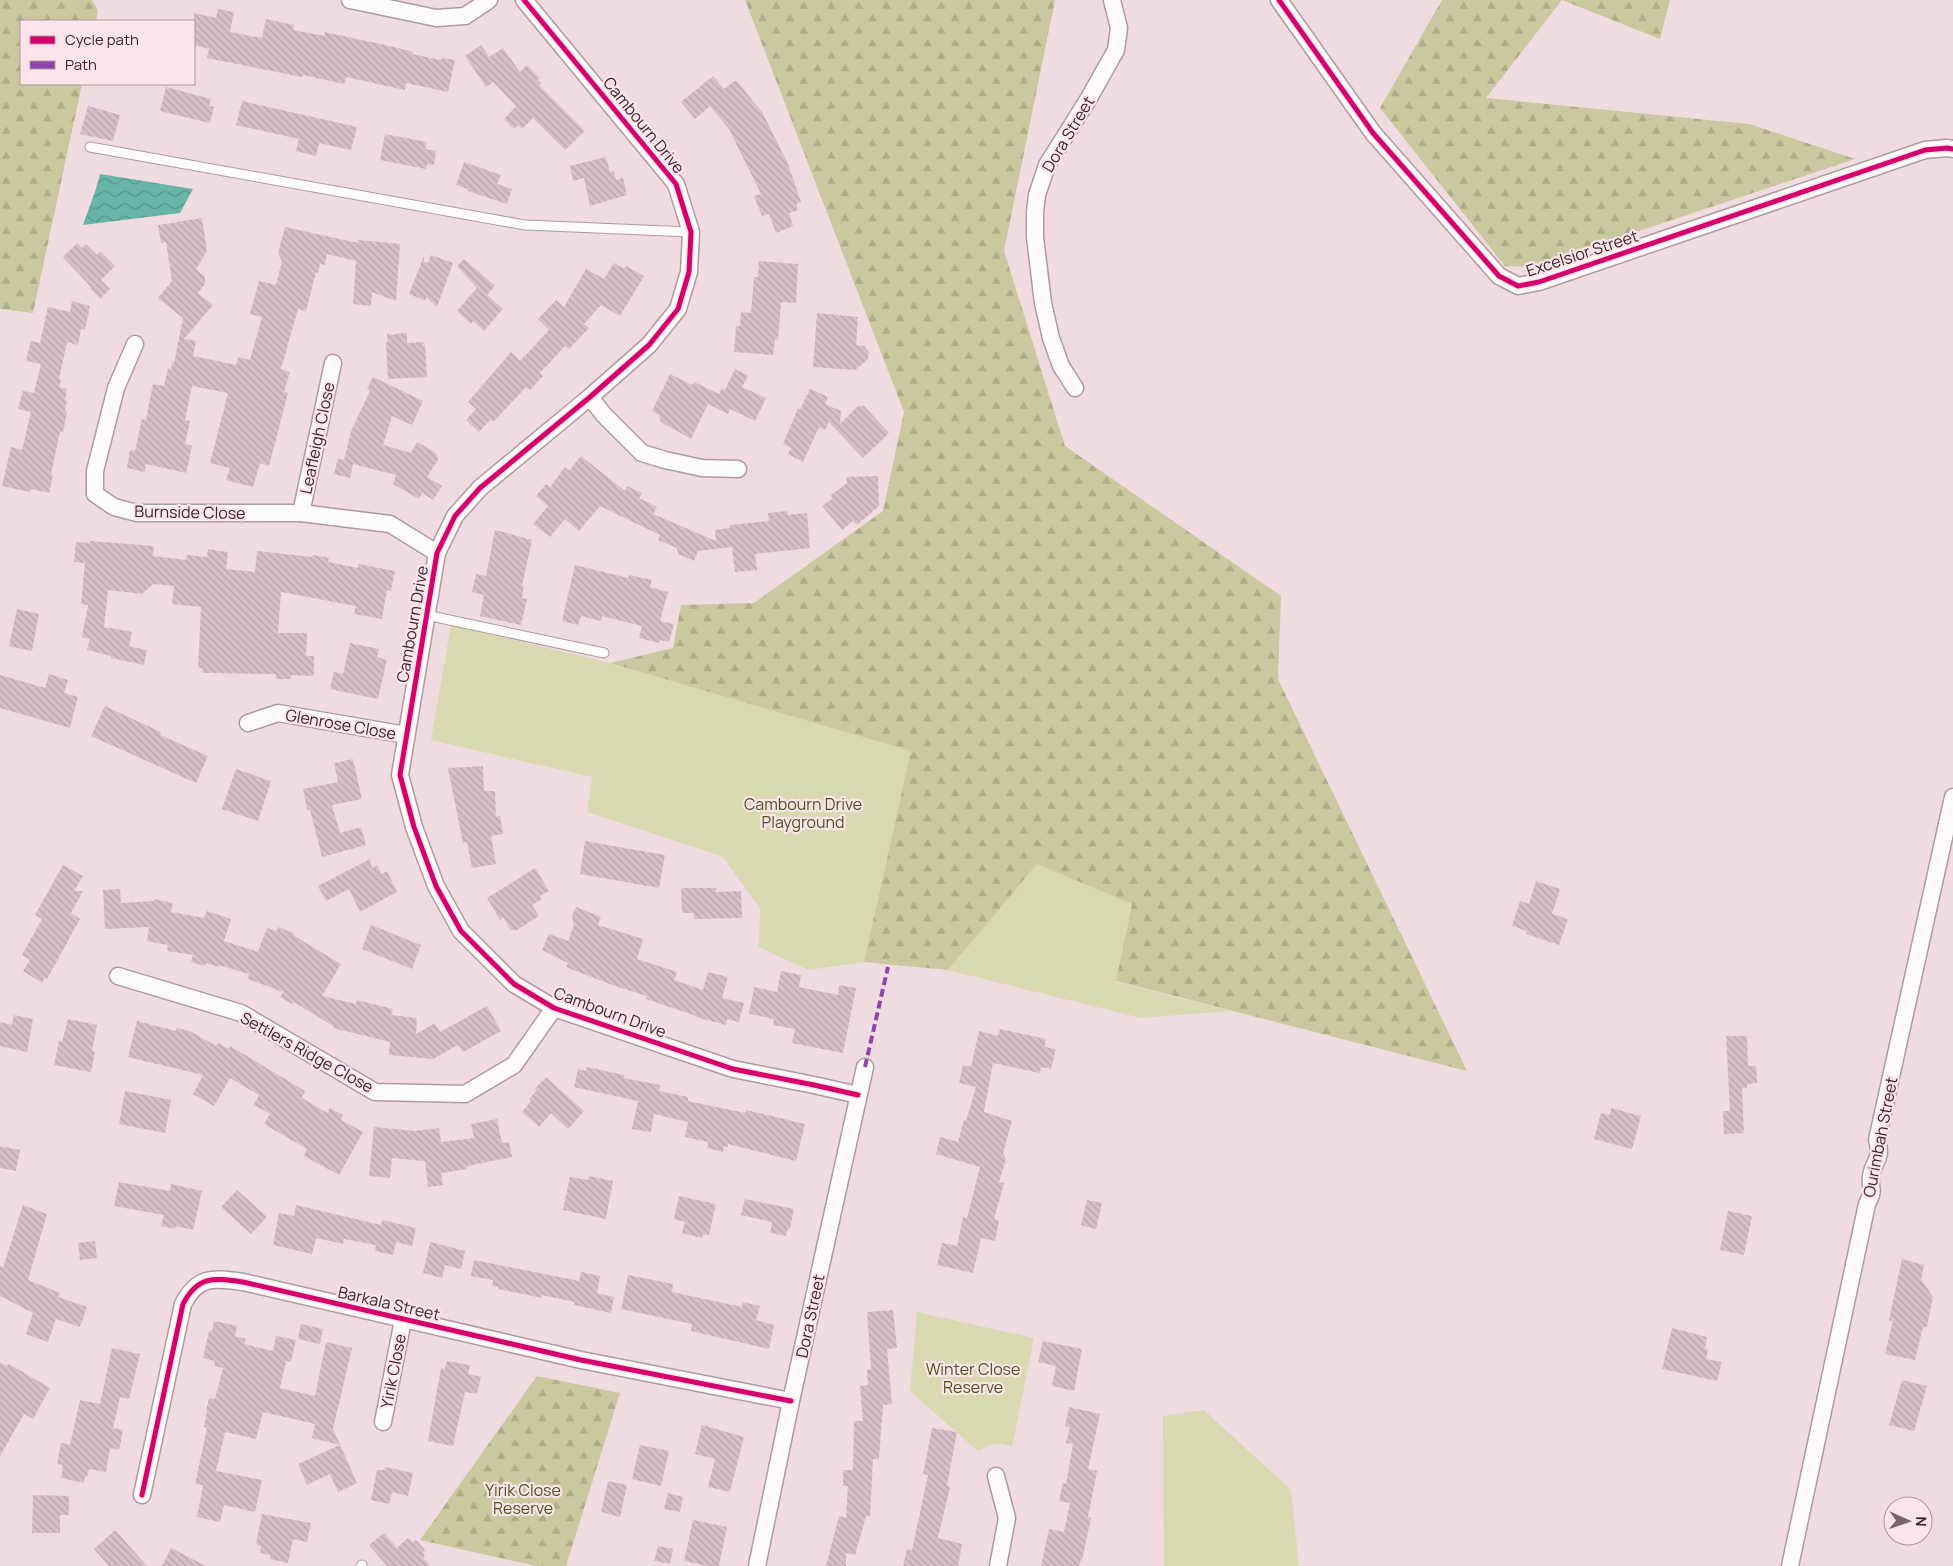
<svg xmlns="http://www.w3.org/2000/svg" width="1953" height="1566" viewBox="0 0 1953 1566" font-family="Manrope,sans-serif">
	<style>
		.green { fill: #d8d8b1 }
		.forest { fill: url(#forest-firs) }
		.water { fill: url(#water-waves) }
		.building { fill: url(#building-back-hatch) }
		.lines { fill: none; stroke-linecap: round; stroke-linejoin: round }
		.lane-casing { stroke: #ae9ba1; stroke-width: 11 }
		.street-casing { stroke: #ae9ba1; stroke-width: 19 }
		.lane { stroke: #fdfafa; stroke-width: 9 }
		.street { stroke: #fdfafa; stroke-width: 16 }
		.quiet { stroke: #8e44ad; stroke-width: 4; stroke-dasharray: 8 4; stroke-linecap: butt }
		.cycleway-casing { stroke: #fde4eb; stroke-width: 8 }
		.cycleway { stroke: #d6006c; stroke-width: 5 }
		.labels { text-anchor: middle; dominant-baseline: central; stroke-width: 4.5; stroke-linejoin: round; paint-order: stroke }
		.street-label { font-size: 16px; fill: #3b242b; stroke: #fde4eb }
		.park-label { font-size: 16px; fill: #4b551a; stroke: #fde4eb }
	</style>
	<defs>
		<pattern id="forest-firs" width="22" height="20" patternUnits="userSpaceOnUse" patternTransform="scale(1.25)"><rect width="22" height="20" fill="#c9c89e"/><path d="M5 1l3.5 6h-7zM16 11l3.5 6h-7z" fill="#aeac88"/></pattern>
		<pattern id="water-waves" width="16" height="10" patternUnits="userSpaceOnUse" patternTransform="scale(1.25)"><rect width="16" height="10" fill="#68b5a8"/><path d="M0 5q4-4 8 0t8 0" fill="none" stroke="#579389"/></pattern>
		<pattern id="building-back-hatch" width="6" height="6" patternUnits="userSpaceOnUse" patternTransform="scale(1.25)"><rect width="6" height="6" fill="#d8bec7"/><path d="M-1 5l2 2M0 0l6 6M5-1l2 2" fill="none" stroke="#baa3ab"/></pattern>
	</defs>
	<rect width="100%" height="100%" fill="#f0dbe1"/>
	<g class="green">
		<polygon points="451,625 610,663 911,751 864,962 808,970 759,947 760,908 722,856 587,812 592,777 431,740"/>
		<polygon points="1037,864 1132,904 1116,982 1230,1011 1141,1018 948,970"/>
		<path d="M917,1312l117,26 -22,109c-14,-6 -22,-3 -34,4l-68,-60z"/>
		<polygon points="1204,1410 1291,1490 1299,1566 1164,1566 1163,1416"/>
	</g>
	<g class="forest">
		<polygon points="0,0 92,0 98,10 96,21 21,21 21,84 82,84 33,313 0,309"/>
		<polygon points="745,0 1055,0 1004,251 1065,446 1281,596 1278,679 1467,1071 1116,981 1132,904 1037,864 948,970 864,962 911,751 610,663 673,648 681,605 754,603 883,511 904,412"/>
		<polygon points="1442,0 1562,0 1486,98 1749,124 1855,159 1531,267 1505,266 1380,108"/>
		<polygon points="1562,0 1670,0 1660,39"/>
		<polygon points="537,1376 620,1393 566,1566 536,1566 420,1540"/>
	</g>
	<path class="water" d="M100,174l93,15 -13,24 -97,12c6,-18 13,-33 17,-51z"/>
	<g class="building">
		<polygon points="218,9 234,12 230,32 262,38 266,19 294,25 293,30 324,36 325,32 398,48 413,52 412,54 440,60 443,58 455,60 448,92 406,83 405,90 346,77 344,84 303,75 302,77 207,58 209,49 194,45 194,13 216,18"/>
		<polygon points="481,45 489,57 503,48 520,72 527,65 540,78 537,80 541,83 539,85 585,131 565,150 533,118 522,129 518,125 514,129 504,119 516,106 493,82 486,87 465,56"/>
		<polygon points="713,76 724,89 736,80 762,112 788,164 801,202 796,204 798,209 796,211 789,213 793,226 776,233 769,214 762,216 754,196 761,194 729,129 710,106 695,119 681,102"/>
		<polygon points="166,87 211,99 209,106 214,107 210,123 160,111"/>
		<polygon points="242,101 357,127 351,150 319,143 316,156 296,151 299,139 236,125"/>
		<polygon points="88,106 120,115 113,141 80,134"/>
		<polygon points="385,134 427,142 425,149 436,151 434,165 427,164 426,169 380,160"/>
		<polygon points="606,157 610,172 614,171 616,180 623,178 627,195 590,206 584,178 573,181 570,166"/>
		<polygon points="464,162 501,175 497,184 512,189 507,204 468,191 468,189 456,185"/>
		<polygon points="202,218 207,251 196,269 205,277 205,284 198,293 213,305 184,339 196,341 193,356 236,365 238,357 250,360 262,317 250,314 259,281 276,285 282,261 278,253 285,227 358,243 358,240 400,244 396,301 372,292 371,306 353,304 356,261 327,254 325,265 320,264 318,273 316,272 306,311 298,309 281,369 290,372 284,392 288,393 269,466 260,463 253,487 226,480 230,468 210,463 228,393 192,386 185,420 190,421 185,444 192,446 186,473 146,464 145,472 127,468 130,450 135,451 142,419 146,420 153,384 164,386 168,368 171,369 172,363 174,363 183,318 158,298 172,281 166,242 161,243 158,225"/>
		<polygon points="77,243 82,248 86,244 97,255 100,251 115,266 101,280 110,289 100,299 90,288 91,287 63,257"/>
		<polygon points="431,255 453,263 437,307 426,297 426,301 409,294 424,256 424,262 428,263"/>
		<polygon points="464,259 495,286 487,295 503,309 484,331 473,321 471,324 457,311 477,288 457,266"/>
		<polygon points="759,261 798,264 796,303 781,302 778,340 775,339 773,355 734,352 736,326 740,326 741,312 751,313 754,277 758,277"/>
		<polygon points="614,263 624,269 626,266 644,276 620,316 601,305 584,324 589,328 569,349 565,346 540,373 543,376 530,390 526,387 494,421 490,420 479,432 466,420 476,409 468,402 511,352 520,361 549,330 538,319 556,300 564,307 586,269 604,279"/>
		<polygon points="72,301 90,306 85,330 81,329 78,345 67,342 59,379 61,380 59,387 67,389 65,400 67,401 65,411 67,412 63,432 60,432 51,474 53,475 49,493 31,489 30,492 2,486 11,447 22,450 31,412 18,409 23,391 34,393 41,364 26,361 31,341 40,343 48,307 70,312"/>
		<polygon points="817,313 858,317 856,345 864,346 869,352 868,359 855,370 813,367"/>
		<polygon points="407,333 407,343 424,342 422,348 425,344 427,377 388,379 386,343 388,342 387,334 394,335 395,334"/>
		<polygon points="735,369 748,376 742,387 766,398 755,421 730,409 728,414 708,404 691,439 661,422 659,415 652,411 670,374 692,385 694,382 719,394 722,388 725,390"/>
		<polygon points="373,377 423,401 412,425 392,416 383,445 411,453 417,442 436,453 438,460 427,477 442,486 433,500 422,493 419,499 393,484 396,475 353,464 350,478 334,474 338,459 344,460 351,431 370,391 367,389"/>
		<polygon points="810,389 828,397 825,404 841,411 840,424 858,406 864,406 889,433 863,458 829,422 825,430 819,427 803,462 788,454 791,448 783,444 798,408 800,410 806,397 804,395 807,396"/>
		<polygon points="581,456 625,491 627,486 642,493 639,498 657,507 653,514 716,541 715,530 730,528 730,525 769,521 768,513 787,511 788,515 807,513 810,548 755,554 757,570 735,572 732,547 698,551 694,561 678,554 677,548 658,540 660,535 600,506 579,531 565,519 550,537 533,524 548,506 536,496 546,484 550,487 565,467 569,471"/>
		<polygon points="878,476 879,506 857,525 853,521 842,530 822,506 832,499 831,495 847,483 846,477"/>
		<polygon points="495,530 532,540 522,586 524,586 522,598 527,599 521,625 480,616 484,595 472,592 476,574 486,576"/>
		<polygon points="90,541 154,546 153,556 186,560 187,555 207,557 208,549 228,552 226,569 255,572 257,551 312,557 313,555 329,558 328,562 358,568 358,564 395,571 391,591 387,590 382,619 354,614 356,606 281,592 278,633 307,633 306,656 314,656 314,676 291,675 291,679 276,679 276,674 202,673 203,668 198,668 201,607 172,604 174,586 153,584 142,594 108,590 104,627 132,632 129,646 147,650 144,665 111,658 111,656 87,650 90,639 82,637 88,605 81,604 85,563 74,562 76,542 90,543"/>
		<polygon points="575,565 628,578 629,575 652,580 650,587 668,592 660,621 674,624 669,642 660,640 659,643 639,638 642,626 602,616 601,621 581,616 578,625 562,621"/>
		<polygon points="17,609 39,614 32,651 9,646"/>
		<polygon points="350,643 379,649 377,657 387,660 378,699 330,689 334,672 343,674"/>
		<polygon points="49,674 68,680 64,693 78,697 70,728 0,708 0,675 45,688"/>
		<polygon points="105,706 161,732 160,735 208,756 196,783 91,736"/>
		<polygon points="353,759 362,799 332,805 340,833 361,827 366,845 322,857 310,810 307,810 303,789 338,782 334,763"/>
		<polygon points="483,766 484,791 495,791 496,817 500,816 503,834 491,836 496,864 472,868 467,842 463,843 448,768"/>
		<polygon points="236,769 271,781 258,821 222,809"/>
		<polygon points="585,841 665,855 659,888 580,874"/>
		<polygon points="370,859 372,868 377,865 382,874 387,871 397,892 360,912 349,889 326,901 318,886"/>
		<polygon points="63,865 83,876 74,891 83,891 71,913 80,919 47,979 45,978 42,983 23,971 30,960 22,955 42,919 35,915"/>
		<polygon points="535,868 549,891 540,896 542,899 532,905 539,916 517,930 511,930 503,917 500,920 487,898"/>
		<polygon points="1536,881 1560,889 1552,914 1568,919 1559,945 1526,934 1527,931 1512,926 1520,901 1529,904"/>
		<polygon points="681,888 716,888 716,892 741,891 742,918 694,919 694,913 682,913"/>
		<polygon points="120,889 121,903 154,901 154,899 173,903 171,912 204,918 207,911 231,919 224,941 258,952 267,928 277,931 278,927 294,933 293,935 341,964 322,996 356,1004 357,1000 393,1009 391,1015 417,1018 416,1034 435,1023 440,1032 487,1006 501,1031 463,1052 458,1045 433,1059 389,1055 390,1042 333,1028 333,1026 294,1002 292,1004 280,997 283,992 248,979 249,974 219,965 219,967 206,963 205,966 191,962 193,955 167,951 168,945 147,941 149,927 105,929 103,890"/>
		<polygon points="576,907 601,917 598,925 643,939 637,959 677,972 674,980 703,990 708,972 728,977 722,998 744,1003 739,1022 727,1019 726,1025 696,1017 696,1016 646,999 647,996 612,985 566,967 568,963 542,950 549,934 568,941 574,925 572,915"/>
		<polygon points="371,925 421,945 412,969 362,949"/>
		<polygon points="781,971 801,975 799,987 838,995 839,985 856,988 843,1053 792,1043 795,1029 773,1025 774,1019 749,1014 754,987 777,992"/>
		<polygon points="14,1015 33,1019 27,1052 0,1046 0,1022 12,1025"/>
		<polygon points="68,1019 97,1025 92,1051 95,1052 91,1072 54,1065 59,1041 62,1042"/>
		<polygon points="137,1021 176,1031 176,1028 190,1031 216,1046 218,1043 229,1049 230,1046 305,1091 302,1098 327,1113 330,1108 343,1115 341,1120 363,1132 339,1175 304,1156 307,1149 264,1124 270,1114 254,1105 259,1095 230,1078 214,1106 193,1094 203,1075 128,1057"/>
		<polygon points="1000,1029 1046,1039 1045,1047 1056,1049 1051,1069 1041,1067 1040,1073 993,1063 984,1112 1012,1121 1003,1153 1006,1159 999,1182 1004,1183 994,1219 999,1221 995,1241 981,1238 973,1273 937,1265 942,1243 957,1246 963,1217 967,1218 980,1167 936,1154 940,1137 958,1142 964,1120 966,1121 976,1087 959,1083 963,1065 971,1067 979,1031 998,1036"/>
		<polygon points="1726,1036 1747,1036 1748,1066 1756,1066 1757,1083 1747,1084 1747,1088 1742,1088 1744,1133 1724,1134 1723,1111 1730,1111"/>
		<polygon points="587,1067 624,1075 624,1078 660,1085 659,1091 688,1097 688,1101 745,1113 746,1110 805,1124 796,1161 728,1144 728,1147 724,1146 723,1152 707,1148 708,1142 685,1137 688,1122 654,1114 651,1132 632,1129 638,1101 574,1087 578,1069 586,1071"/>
		<polygon points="546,1077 584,1111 568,1129 551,1113 539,1127 522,1112 531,1101 529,1099 537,1090 535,1089"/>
		<polygon points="125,1091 171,1100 165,1133 119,1124"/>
		<polygon points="1611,1108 1641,1116 1632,1149 1594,1139 1601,1113 1610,1115"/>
		<polygon points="497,1119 502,1143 509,1142 512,1157 467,1166 467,1169 441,1173 443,1185 428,1187 425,1161 392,1158 390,1178 369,1176 374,1127 415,1131 439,1128 441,1142 474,1138 471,1124"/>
		<polygon points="0,1146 20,1150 16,1171 0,1168"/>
		<polygon points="589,1176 613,1181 606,1219 563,1210 570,1177 588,1180"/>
		<polygon points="119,1182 170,1191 171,1184 202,1191 193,1230 176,1226 175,1229 161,1226 164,1215 114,1206"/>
		<polygon points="237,1190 267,1217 251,1234 221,1207"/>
		<polygon points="679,1196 716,1204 709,1235 703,1234 702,1238 682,1233 685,1222 674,1219"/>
		<polygon points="745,1199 794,1209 790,1229 788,1228 786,1236 770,1233 772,1222 741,1215"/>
		<polygon points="1087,1200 1102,1203 1096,1229 1081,1225"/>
		<polygon points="23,1205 47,1214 28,1280 60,1293 58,1297 87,1307 80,1327 56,1319 48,1342 26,1334 33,1313 0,1296 0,1266 3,1268"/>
		<polygon points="296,1205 381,1225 382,1220 416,1228 412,1246 396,1242 393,1255 375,1251 376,1245 344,1239 343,1244 316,1238 312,1254 273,1245 279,1213 294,1216"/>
		<polygon points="1728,1211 1752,1216 1744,1255 1720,1250"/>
		<polygon points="95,1241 97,1258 80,1260 78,1243"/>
		<polygon points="430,1242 465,1251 461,1269 445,1265 442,1278 423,1273"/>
		<polygon points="1902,1259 1924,1265 1921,1279 1933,1297 1927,1327 1923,1327 1915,1360 1885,1354 1893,1321 1889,1320"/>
		<polygon points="474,1260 579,1281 581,1272 600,1276 597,1293 614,1297 611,1313 574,1305 575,1302 542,1295 542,1298 498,1289 499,1287 492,1286 493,1280 471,1276"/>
		<polygon points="628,1275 673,1284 672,1292 742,1307 743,1302 760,1306 756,1320 774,1325 769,1349 691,1331 692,1324 621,1309"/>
		<polygon points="893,1310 897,1348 887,1349 892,1404 883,1405 879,1459 873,1459 870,1516 866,1516 855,1555 846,1553 846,1566 826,1566 839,1516 846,1518 848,1486 843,1486 843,1470 853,1470 854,1421 863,1421 860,1386 868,1385 867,1370 871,1369 867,1312"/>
		<polygon points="214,1321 237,1326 235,1336 246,1339 244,1344 273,1351 276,1336 296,1340 291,1362 286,1361 280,1388 315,1396 326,1342 352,1348 333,1429 357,1483 338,1492 330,1474 307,1485 298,1464 340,1445 312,1438 315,1424 263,1412 256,1439 225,1432 216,1471 262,1480 255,1512 224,1505 220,1522 197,1517 203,1485 195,1484 207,1428 204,1427 207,1412 206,1411 209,1398 215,1399 223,1368 214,1366 215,1361 203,1358 209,1331 212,1331"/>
		<polygon points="301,1324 323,1329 320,1344 298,1339"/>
		<polygon points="1672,1328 1707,1337 1705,1349 1708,1349 1706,1359 1722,1362 1717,1381 1662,1369"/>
		<polygon points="1043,1341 1082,1349 1074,1391 1052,1386 1056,1366 1038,1362"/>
		<polygon points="112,1348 140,1354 129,1399 120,1397 113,1428 123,1430 119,1450 110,1448 106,1472 89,1469 87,1477 85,1476 84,1483 61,1478 63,1465 57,1464 61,1443 70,1445 80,1400 100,1404"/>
		<polygon points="447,1361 470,1365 468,1374 481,1377 477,1394 465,1392 453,1446 428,1441 441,1368 445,1369"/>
		<polygon points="0,1362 7,1366 9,1364 50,1388 33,1419 24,1414 0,1456"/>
		<polygon points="1902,1380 1927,1386 1914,1431 1889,1425"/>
		<polygon points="1069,1407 1100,1414 1088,1469 1097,1471 1088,1517 1091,1518 1082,1560 1081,1559 1079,1566 1041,1566 1049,1529 1064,1532 1070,1503 1059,1501 1063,1483 1066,1484 1073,1444 1066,1443 1070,1427 1065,1426"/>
		<polygon points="702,1425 744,1437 730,1492 708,1487 715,1459 695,1454"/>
		<polygon points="932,1428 957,1432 947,1486 950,1487 938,1538 962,1544 958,1566 903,1566 907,1549 912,1550 928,1475 923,1474"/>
		<polygon points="640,1445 669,1451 661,1486 632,1479"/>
		<polygon points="385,1467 413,1473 408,1496 392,1492 389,1504 371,1500 377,1470 385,1470"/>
		<polygon points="608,1481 627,1485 620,1517 601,1512"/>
		<polygon points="668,1493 683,1497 680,1512 664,1509"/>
		<polygon points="33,1495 69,1496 69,1515 60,1515 60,1533 32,1533"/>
		<polygon points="262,1514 311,1523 307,1542 293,1539 288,1563 270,1559 270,1555 260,1553 261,1546 256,1544"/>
		<polygon points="693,1520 727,1527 719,1566 706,1566 684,1561"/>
		<polygon points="115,1530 147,1566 109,1566 94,1549"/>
		<polygon points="384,1533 397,1548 408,1538 413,1542 416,1540 425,1550 423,1553 425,1556 423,1558 430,1566 387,1566 369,1545"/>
		<polygon points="658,1546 673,1549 670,1564 654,1561"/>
		<polygon points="171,1548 206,1566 162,1566"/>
	</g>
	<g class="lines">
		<defs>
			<g id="lane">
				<polyline points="90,147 525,225 691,232"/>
				<polyline points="426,615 604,653"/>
				<polyline points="361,1566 362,1565"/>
			</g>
			<g id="street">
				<polyline points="350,0 436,18 465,16 489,0"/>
				<polyline points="524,0 676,184 691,232 689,272 678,309 649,345 590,397 480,488 455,516 437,553 400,775 414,827 436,886 461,931 514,984 554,1008 733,1069 814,1085 858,1095"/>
				<polyline points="1279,0 1373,133 1499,276 1518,286 1539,282 1925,150 1947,148 1953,149"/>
				<polyline points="135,344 116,388 95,471 95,494 114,507 137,513 301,513 390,524 437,553"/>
				<polyline points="1075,388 1061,366 1051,338 1043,303 1035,237 1035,212 1037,195 1047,165 1089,98 1116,50 1119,28 1112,0"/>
				<polyline points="590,397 604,415 642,453 665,460 702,468 738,469"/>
				<polyline points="301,513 333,363"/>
				<polyline points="248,723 278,713 406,735"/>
				<polyline points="118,976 241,1013 375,1092 465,1094 514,1065 554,1008"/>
				<polyline points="383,1422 403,1320"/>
				<polyline points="996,1476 1007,1518 998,1566"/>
				<path d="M142,1495l41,-191c15,-29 31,-26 60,-22l338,78 210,41"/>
				<polyline points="757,1566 791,1401 865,1067"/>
				<path d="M1790,1566l77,-362c9,-17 2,-14 4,-28 2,-17 12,-14 6,-36l76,-343"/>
			</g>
		</defs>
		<use href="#lane" class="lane-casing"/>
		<use href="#street" class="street-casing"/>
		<use href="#lane" class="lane"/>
		<use href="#street" class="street"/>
		<polyline class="quiet" points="865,1067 888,967"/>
		<defs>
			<g id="cycleway">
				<polyline points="524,0 676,184 691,232 689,272 678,309 649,345 590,397 480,488 455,516 437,553 400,775 414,827 436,886 461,931 514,984 554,1008 733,1069 814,1085 858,1095"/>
				<polyline points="1279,0 1373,133 1499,276 1518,286 1539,282 1925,150 1947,148 1953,149"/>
				<path d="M142,1495l41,-191c15,-29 31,-26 60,-22l338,78 210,41"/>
			</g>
		</defs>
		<use href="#cycleway" class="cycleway-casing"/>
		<use href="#cycleway" class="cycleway"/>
	</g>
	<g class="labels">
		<g class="street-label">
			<text transform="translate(644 125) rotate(51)">Cambourn Drive</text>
			<text transform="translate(1068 134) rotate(-59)">Dora Street</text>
			<text transform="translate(1582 253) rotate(-18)">Excelsior Street</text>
			<text transform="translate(317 438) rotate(-78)">Leafleigh Close</text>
			<text transform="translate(190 512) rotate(1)">Burnside Close</text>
			<text transform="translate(412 624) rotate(-80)">Cambourn Drive</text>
			<text transform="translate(341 724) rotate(10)">Glenrose Close</text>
			<text transform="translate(610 1012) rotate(20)">Cambourn Drive</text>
			<text transform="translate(307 1052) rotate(29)">Settlers Ridge Close</text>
			<text transform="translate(1880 1137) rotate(-79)">Ourimbah Street</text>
			<text transform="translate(389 1303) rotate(13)">Barkala Street</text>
			<text transform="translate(810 1316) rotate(-78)">Dora Street</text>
			<text transform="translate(393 1371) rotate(-79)">Yirik Close</text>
		</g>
		<g class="park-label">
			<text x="803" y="804">Cambourn Drive<tspan x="803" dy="18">Playground</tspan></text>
			<text x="973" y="1369">Winter Close<tspan x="973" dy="18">Reserve</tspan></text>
			<text x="523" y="1490">Yirik Close<tspan x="523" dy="18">Reserve</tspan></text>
		</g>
	</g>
	<rect x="20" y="20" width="175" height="65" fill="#fde4eb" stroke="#af979e"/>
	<rect x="30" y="36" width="25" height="8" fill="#d6006c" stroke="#af979e"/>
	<text x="65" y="45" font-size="15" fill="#3b242b">Cycle path</text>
	<rect x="30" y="61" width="25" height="8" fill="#8e44ad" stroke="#af979e"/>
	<text x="65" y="70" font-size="15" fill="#3b242b">Path</text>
	<g transform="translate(1908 1521) rotate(92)"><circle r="24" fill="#fde4eb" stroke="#af979e"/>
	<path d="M0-4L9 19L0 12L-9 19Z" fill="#7a646b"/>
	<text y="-8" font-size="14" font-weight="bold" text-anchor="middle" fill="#3b242b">N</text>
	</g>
</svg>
